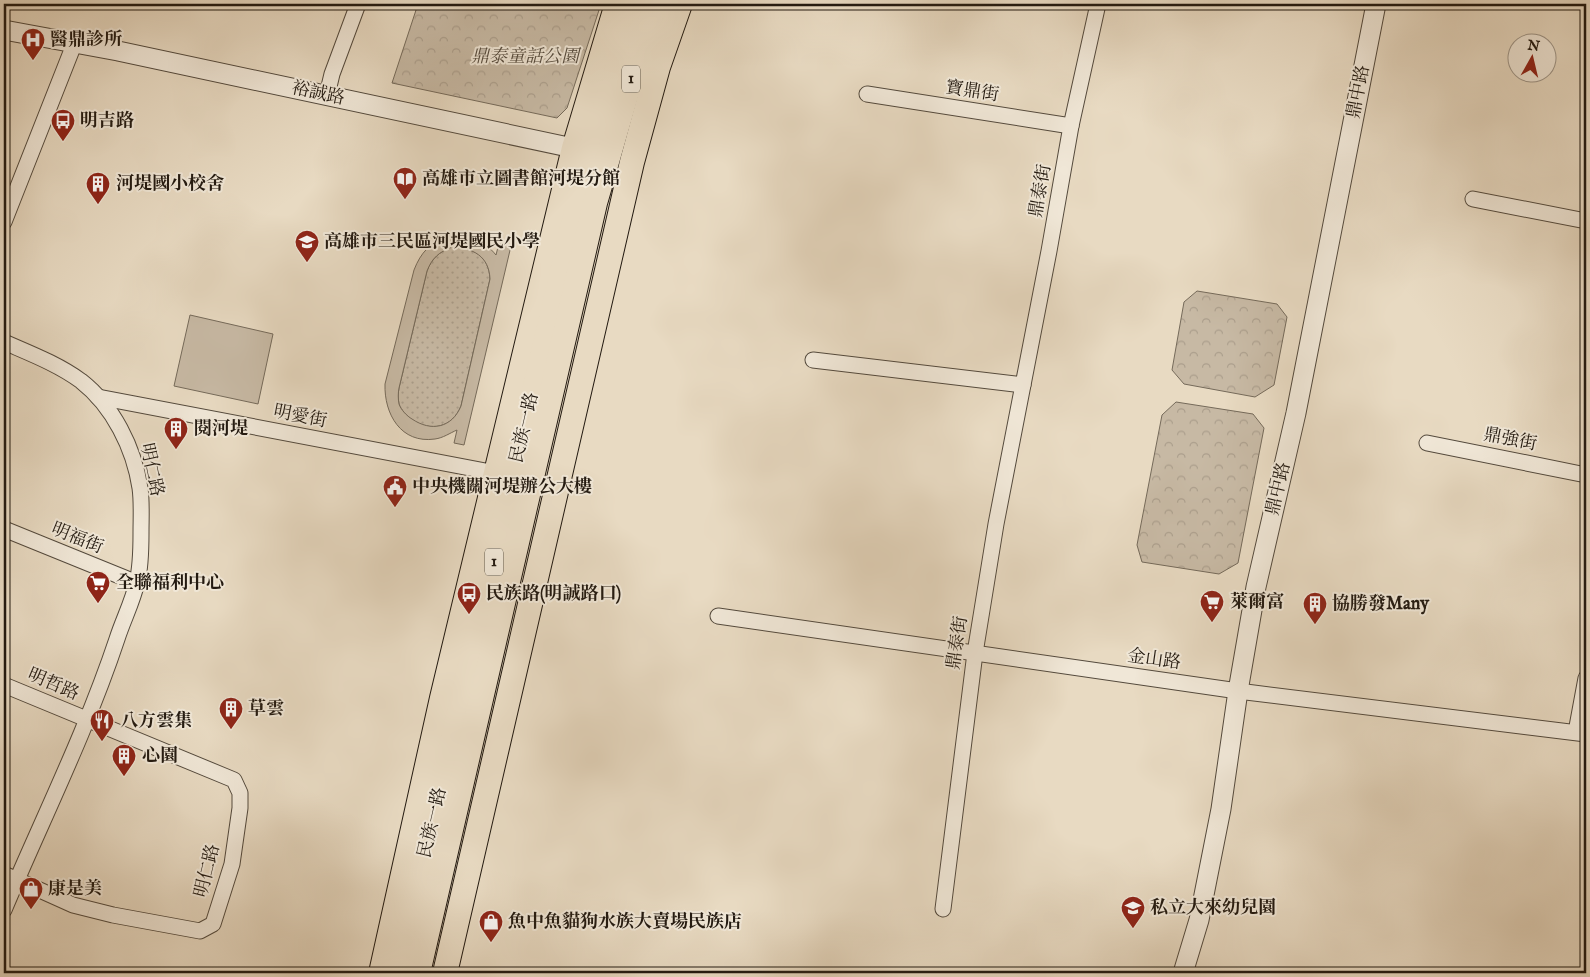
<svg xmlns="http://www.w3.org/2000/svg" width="1590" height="977" viewBox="0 0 1590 977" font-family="'IM FELL English','Noto Serif TC',serif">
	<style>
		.grass { fill: url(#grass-dots); stroke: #756a5a }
		.forest { fill: url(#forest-crowns); stroke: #756a5a }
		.pitch { fill: #c7b9a4; stroke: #756a5a; fill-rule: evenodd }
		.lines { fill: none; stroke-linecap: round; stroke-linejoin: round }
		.minor-casing { stroke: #544a3d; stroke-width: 17 }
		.tertiary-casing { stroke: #544a3d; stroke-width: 21 }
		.primary-casing { stroke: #231a11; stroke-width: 26 }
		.minor { stroke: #f0e7d7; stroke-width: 15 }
		.tertiary { stroke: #f0e7d7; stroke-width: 19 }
		.primary { stroke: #e8dac2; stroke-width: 24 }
		.labels { text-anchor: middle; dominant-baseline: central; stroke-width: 4; stroke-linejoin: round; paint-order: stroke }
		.shield { fill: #f0e7d7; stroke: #60584c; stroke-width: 1 }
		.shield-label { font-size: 16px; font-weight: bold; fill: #231a11 }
		.poi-label { font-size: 18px; font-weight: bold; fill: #231a11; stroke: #f0e7d7; text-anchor: start }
		.park-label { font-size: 18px; font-style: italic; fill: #544a3d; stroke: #f0e7d7 }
		.street-label { font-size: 18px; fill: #231a11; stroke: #f0e7d7 }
	</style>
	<defs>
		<pattern id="grass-dots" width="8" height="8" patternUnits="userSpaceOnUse" patternTransform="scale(1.25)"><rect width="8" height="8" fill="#c7b9a4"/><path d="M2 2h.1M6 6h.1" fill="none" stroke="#ab9e8c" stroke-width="1.8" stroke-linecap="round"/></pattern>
		<pattern id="forest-crowns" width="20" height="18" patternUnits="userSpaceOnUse" patternTransform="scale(1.25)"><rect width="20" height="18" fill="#c7b9a4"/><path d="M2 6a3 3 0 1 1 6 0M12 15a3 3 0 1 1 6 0" fill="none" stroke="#ab9e8c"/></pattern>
	</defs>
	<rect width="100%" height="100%" fill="#e8dac2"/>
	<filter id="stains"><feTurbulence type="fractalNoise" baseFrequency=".004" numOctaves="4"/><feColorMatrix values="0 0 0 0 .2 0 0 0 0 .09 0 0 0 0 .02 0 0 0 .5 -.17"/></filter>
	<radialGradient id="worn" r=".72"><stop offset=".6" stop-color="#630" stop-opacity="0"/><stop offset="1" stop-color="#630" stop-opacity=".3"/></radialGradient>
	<path class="grass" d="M452,247c21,1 37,8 38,32l-29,127c-9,22 -30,26 -49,14 -5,-4 -11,-10 -13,-16 -1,-5 -1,-11 0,-16l28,-117c5,-13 12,-19 25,-24z"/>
	<g class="forest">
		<polygon points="418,4 601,4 567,108 557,118 392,83"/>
		<polygon points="1197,291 1277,304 1287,317 1274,385 1255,397 1184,384 1172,370 1184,302"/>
		<polygon points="1176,402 1253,414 1264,428 1238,563 1219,574 1142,562 1137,545 1162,415"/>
	</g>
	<g class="pitch">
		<path d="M448,236c20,0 35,3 48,19l3,-12 12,3 -47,199 -10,-2 3,-13c-7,3 -14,8 -22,9 -34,5 -51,-25 -50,-55l29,-114c7,-18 16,-27 34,-34zM452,247c21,1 37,9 38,32l-29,127c-9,22 -30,26 -49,13 -5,-3 -11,-9 -13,-15 -1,-5 -1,-11 0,-16l28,-117c5,-13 12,-19 25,-24z"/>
		<polygon points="190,315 273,334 258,404 174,386"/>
	</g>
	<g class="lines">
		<defs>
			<g id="minor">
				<polyline points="867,94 1071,126"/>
				<polyline points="327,95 332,74 358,4"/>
				<polyline points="1473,199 1586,221"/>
				<polyline points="4,222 75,42"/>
				<path d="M4,342c25,11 54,22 77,39 32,25 53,67 59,107 2,14 1,30 1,45 0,16 0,33 -4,49 -4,19 -14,38 -20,57 -31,93 -75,181 -113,271"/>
				<polyline points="813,360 1023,385"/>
				<polyline points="98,397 496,473"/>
				<polyline points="1427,443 1586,475"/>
				<polyline points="4,529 137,583"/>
				<polyline points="718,616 1238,691 1586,734"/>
				<polyline points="4,685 234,780 240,793 240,808 232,864 213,924 200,931 113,915 73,905 4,874"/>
				<polyline points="1576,732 1586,678"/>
				<polyline points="943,909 975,653 996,524 1049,251 1071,126 1098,4"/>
			</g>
			<g id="tertiary">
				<polyline points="4,30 118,51 587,151"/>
				<polyline points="1183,973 1199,920 1221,809 1238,691 1256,587 1296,413 1376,4"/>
			</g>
			<g id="primary">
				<polyline points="381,973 442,698 574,148 617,4"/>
				<polyline points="398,973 590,152 638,4"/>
				<polyline points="418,973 595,203 636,61 656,4"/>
				<polyline points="445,973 632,162 658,67 680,4"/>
			</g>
		</defs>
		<use href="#minor" class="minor-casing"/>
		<use href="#tertiary" class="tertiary-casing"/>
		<use href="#primary" class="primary-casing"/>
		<use href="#minor" class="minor"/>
		<use href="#tertiary" class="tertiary"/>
		<use href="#primary" class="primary"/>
	</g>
	<defs>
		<symbol id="hospital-pin" viewBox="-11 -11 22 30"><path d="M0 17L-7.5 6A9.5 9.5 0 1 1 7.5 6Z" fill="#8f2418" stroke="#f0e7d7"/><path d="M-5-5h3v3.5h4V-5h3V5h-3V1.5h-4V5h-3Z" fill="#fff"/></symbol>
		<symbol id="bus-pin" viewBox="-11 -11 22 30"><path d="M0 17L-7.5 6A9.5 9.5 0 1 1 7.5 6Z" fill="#8f2418" stroke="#f0e7d7"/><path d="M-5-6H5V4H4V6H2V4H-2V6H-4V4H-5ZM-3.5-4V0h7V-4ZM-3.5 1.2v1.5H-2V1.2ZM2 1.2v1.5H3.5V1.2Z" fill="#fff"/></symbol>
		<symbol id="library-pin" viewBox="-11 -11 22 30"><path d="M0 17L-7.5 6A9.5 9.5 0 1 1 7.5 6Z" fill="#8f2418" stroke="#f0e7d7"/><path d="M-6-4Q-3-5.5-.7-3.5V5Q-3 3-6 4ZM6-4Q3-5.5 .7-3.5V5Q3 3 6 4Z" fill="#fff"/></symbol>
		<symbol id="building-pin" viewBox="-11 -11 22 30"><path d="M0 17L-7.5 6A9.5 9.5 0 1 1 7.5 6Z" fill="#8f2418" stroke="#f0e7d7"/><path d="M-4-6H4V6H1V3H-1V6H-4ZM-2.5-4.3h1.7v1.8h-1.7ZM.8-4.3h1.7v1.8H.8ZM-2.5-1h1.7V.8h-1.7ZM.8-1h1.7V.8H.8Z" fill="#fff"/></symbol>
		<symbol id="school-pin" viewBox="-11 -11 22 30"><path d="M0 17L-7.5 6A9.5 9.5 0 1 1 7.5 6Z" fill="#8f2418" stroke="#f0e7d7"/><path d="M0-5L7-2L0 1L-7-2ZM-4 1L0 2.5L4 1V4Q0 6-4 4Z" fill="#fff"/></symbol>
		<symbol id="civic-pin" viewBox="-11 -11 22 30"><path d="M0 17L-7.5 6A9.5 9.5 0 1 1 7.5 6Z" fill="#8f2418" stroke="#f0e7d7"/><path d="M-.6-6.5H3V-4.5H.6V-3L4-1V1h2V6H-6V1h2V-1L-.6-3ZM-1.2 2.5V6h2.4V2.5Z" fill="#fff"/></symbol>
		<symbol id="supermarket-pin" viewBox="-11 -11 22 30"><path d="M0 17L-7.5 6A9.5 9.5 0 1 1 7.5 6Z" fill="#8f2418" stroke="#f0e7d7"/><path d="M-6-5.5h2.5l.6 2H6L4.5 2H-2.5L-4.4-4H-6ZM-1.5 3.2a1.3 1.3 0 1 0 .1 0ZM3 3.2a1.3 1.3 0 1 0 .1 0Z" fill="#fff"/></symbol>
		<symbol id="restaurant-pin" viewBox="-11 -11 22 30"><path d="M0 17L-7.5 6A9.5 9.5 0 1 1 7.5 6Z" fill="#8f2418" stroke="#f0e7d7"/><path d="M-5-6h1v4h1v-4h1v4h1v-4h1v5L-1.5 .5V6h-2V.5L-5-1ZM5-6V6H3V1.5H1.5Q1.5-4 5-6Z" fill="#fff"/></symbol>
		<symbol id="shop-pin" viewBox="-11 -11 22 30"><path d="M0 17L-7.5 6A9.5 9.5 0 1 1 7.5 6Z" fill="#8f2418" stroke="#f0e7d7"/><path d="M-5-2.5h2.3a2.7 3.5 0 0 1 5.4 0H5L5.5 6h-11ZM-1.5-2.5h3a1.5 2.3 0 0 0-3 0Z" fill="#fff"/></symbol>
	</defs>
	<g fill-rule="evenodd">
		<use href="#hospital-pin" x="19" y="26" width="28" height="38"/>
		<use href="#bus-pin" x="49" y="107" width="28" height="38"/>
		<use href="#library-pin" x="391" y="165" width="28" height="38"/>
		<use href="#building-pin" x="84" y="170" width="28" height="38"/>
		<use href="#school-pin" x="293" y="228" width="28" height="38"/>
		<use href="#building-pin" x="162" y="415" width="28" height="38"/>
		<use href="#civic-pin" x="381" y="473" width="28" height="38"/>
		<use href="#supermarket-pin" x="84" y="569" width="28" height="38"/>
		<use href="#bus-pin" x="455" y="580" width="28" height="38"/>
		<use href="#supermarket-pin" x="1198" y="588" width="28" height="38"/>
		<use href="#building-pin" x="1301" y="590" width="28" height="38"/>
		<use href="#building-pin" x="217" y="695" width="28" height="38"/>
		<use href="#restaurant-pin" x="88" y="707" width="28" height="38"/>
		<use href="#building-pin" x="110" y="742" width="28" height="38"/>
		<use href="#shop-pin" x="17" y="875" width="28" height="38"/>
		<use href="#school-pin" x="1119" y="894" width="28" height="38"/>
		<use href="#shop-pin" x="477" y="908" width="28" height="38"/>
	</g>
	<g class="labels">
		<g class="shield">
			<rect x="622" y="65.5" width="18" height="27" rx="4"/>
			<rect x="485" y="548.5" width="18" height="27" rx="4"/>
		</g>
		<g class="shield-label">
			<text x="631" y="79">1</text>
			<text x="494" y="562">1</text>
		</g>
		<g class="poi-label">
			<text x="50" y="40">醫鼎診所</text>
			<text x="80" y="121">明吉路</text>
			<text x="422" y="179">高雄市立圖書館河堤分館</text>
			<text x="116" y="184">河堤國小校舍</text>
			<text x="324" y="242">高雄市三民區河堤國民小學</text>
			<text x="194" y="429">閱河堤</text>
			<text x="412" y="487">中央機關河堤辦公大樓</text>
			<text x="116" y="583">全聯福利中心</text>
			<text x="486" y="594">民族路(明誠路口)</text>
			<text x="1230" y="602">萊爾富</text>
			<text x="1332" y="604">協勝發Many</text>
			<text x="248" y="709">草雲</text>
			<text x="120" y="721">八方雲集</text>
			<text x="142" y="756">心園</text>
			<text x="48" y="889">康是美</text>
			<text x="1150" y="908">私立大來幼兒園</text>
			<text x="508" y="922">魚中魚貓狗水族大賣場民族店</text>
		</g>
		<g class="park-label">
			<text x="525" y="57">鼎泰童話公園</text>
		</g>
		<g class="street-label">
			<text transform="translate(972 92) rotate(9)">寶鼎街</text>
			<text transform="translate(1359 92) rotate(-79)">鼎中路</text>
			<text transform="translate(318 94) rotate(12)">裕誠路</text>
			<text transform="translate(1041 191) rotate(-80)">鼎泰街</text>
			<text transform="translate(300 417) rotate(11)">明愛街</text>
			<text transform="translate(525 428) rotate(-77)">民族一路</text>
			<text transform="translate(1510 440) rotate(11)">鼎強街</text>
			<text transform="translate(151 470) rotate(78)">明仁路</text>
			<text transform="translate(1279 489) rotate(-77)">鼎中路</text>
			<text transform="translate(77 539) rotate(22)">明福街</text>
			<text transform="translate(958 643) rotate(-81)">鼎泰街</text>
			<text transform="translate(1154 660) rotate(8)">金山路</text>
			<text transform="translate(53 685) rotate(23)">明哲路</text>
			<text transform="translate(433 823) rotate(-77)">民族一路</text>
			<text transform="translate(208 871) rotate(-76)">明仁路</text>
		</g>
	</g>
	<rect width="1590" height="977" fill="none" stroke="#e8dac2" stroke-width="20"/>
	<rect x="5" y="5" width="1580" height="967" fill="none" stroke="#231a11" stroke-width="2.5"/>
	<rect x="10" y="10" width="1570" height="957" fill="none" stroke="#231a11"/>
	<g transform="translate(1532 58) rotate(8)"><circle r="24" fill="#f0e7d7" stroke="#9e9588"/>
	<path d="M0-4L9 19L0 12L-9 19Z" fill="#8f2418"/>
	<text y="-8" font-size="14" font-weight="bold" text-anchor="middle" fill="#231a11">N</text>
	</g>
	<rect width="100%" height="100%" filter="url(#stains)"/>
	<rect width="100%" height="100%" fill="url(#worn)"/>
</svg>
